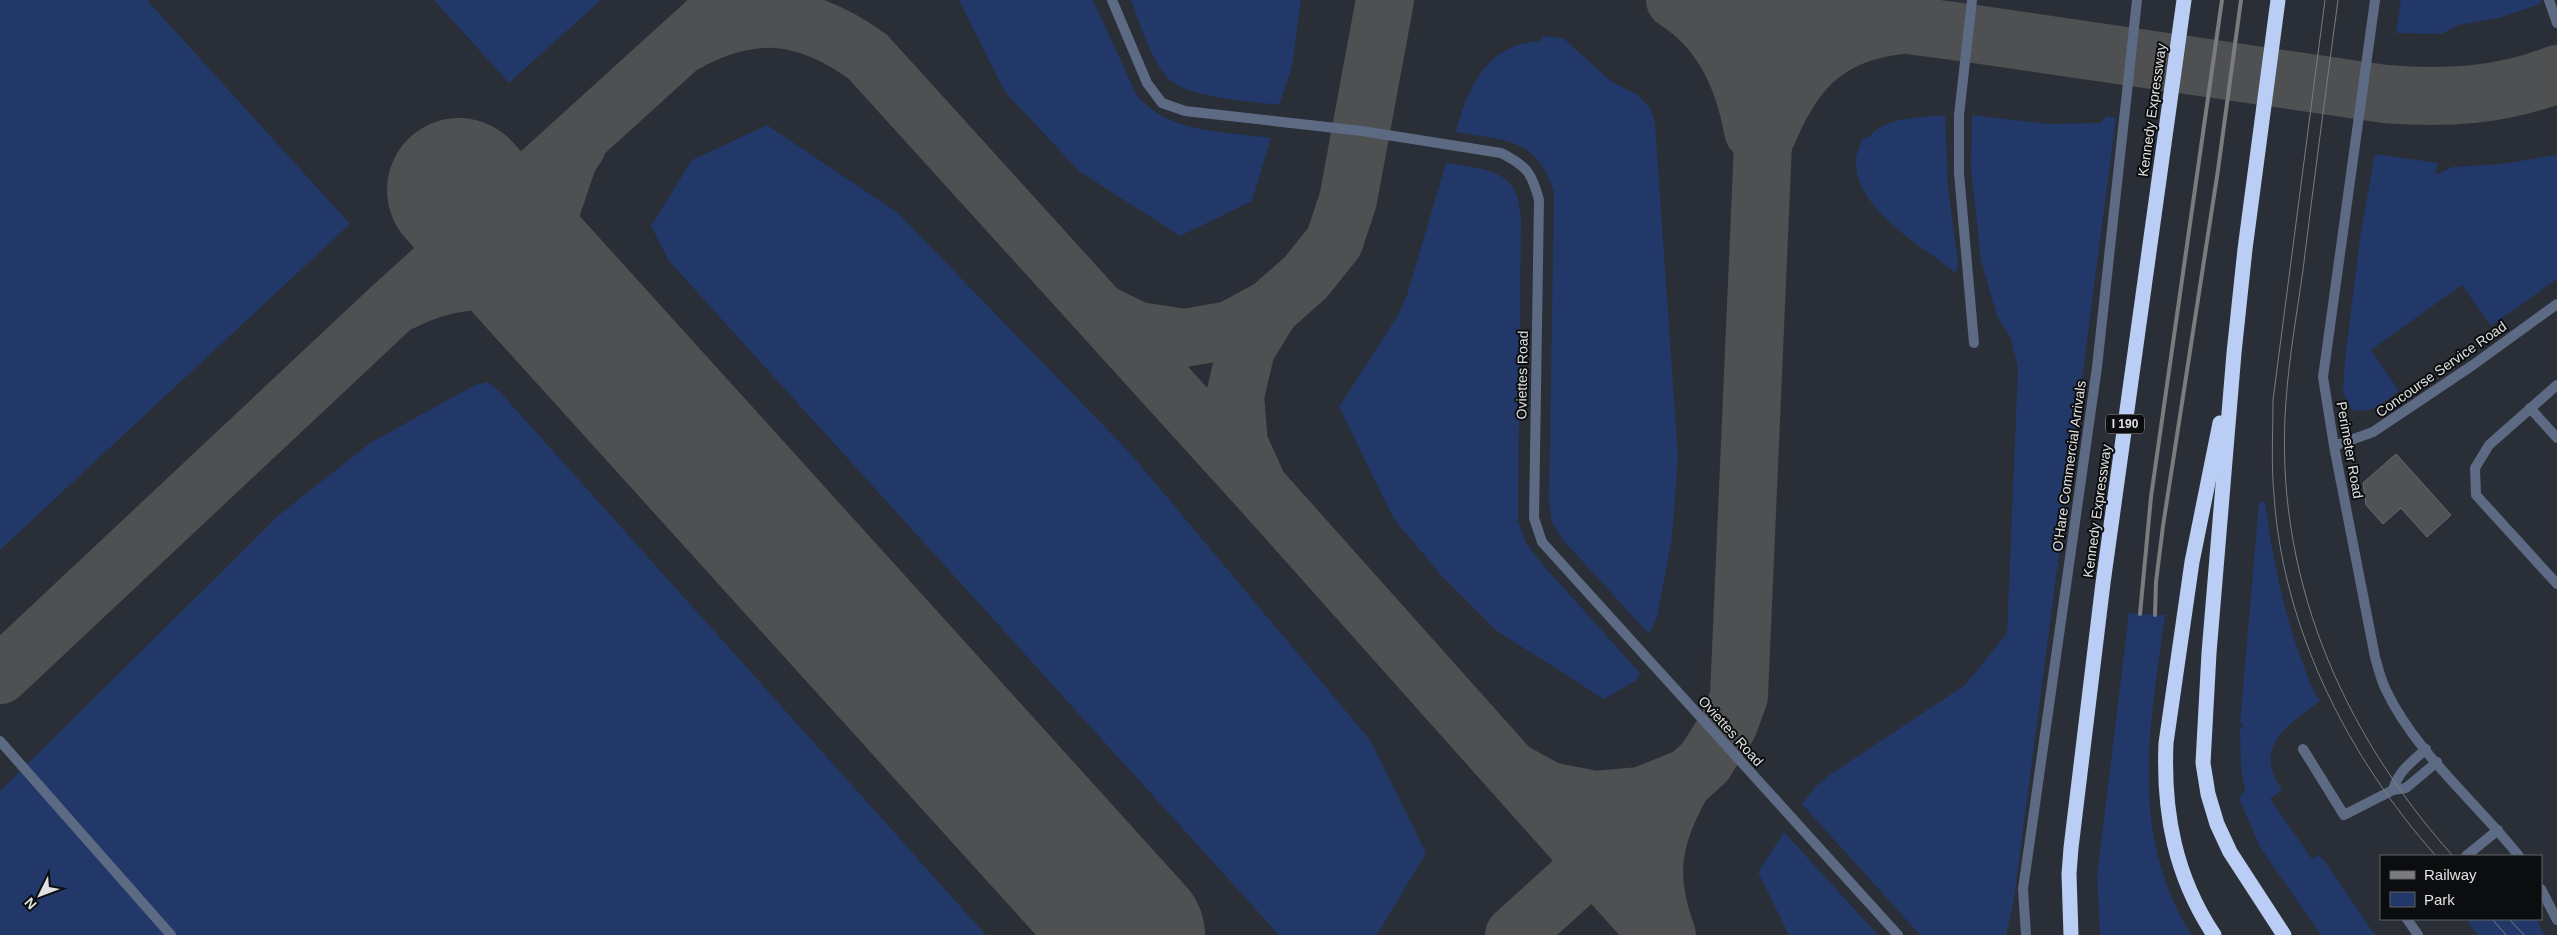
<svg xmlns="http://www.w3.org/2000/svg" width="2557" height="935" viewBox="0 0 2557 935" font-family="Arial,sans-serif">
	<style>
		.built { fill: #2a2e36; fill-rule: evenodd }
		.green { fill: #223868 }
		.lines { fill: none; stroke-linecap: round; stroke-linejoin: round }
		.taxiway { stroke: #4e5052; stroke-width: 58 }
		.runway { stroke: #4e5052; stroke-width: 144 }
		.building { fill: #505255; stroke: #686a6d }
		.lane { stroke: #5d6a84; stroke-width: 10 }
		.highway { stroke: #bacef5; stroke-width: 15 }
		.tram { stroke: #7b7c7e; stroke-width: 1 }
		.rail { stroke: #7b7c7e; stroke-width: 4 }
		.labels { text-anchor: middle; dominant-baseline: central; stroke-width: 4; stroke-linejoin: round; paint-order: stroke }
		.shield { fill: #0c0d0e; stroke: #a0a1a3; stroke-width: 1 }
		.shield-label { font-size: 12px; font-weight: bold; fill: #e0e1e3 }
		.street-label { font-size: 14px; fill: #e0e1e3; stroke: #0c0d0e }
	</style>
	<rect width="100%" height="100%" fill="#222326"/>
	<path class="built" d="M0,0h2557v935h-2557zM2381,856h160v63h-160z"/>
	<g class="green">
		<polygon points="0,0 147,0 350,224 0,550"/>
		<polygon points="434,0 601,0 509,83"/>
		<path d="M959,0h134l43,94c31,40 89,37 135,44l-19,63 -72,35 -101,-65 -74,-79z"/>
		<path d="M1131,0h170l-9,67 -13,38c-28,-4 -92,-7 -110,-26 -18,-18 -29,-56 -38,-79z"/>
		<polygon points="2401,0 2542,0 2540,4 2499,18 2458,25 2442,34 2396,33"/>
		<path d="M1541,36l22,2 49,44 26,13 12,13 5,15 23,334 -6,80 -15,81 -8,16 -85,-93 -12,-18 -3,-22 5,-309c-18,-55 -48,-51 -98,-60 12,-46 32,-89 85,-91z"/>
		<path d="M1945,115l3,72 10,76 -2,10c-33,-26 -104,-66 -100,-114 1,-8 5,-16 7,-22l5,1c17,-22 52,-20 77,-23z"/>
		<polygon points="1972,115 2049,124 2100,123 2107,116 2116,118 2014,899 2006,935 1920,935 1802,804 1815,787 1828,776 1965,685 2007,633 2018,368 2011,339 1997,316 1981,260 1971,169"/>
		<polygon points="767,125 897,212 1131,454 1370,740 1426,853 1377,935 1279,935 669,261 651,226 692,160"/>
		<path d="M2375,154l63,9 -3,12 18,-8 48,-3 56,-9v124l-66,47 -29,-41 -91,65 28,41c-15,11 -28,24 -47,19l-9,-18 2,-33 16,-127z"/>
		<path d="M1446,163c24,4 58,4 70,30 3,6 3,15 5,23l-3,305 8,22 16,21 98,109 -3,7 -33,19 -107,-68 -56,-56 -47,-56 -55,-112 59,-92 9,-20z"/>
		<polygon points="488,382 502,394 986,935 0,935 0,791 279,515 370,443 475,385"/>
		<path d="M2259,502h6c7,53 17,103 35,154 6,15 10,32 20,45 -33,25 -68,45 -38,89l-12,9 42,60 7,-4 7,8 49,72h-54l-61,-88 -21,-49 6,-8 -4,-21 -1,-42h3l-1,-4h-2z"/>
		<path d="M2129,613l36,2c-15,113 -37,216 26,320h-91l-3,-59z"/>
		<polygon points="1784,832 1878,935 1789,935 1758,872"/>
		<polygon points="2466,919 2537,919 2544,935 2478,935"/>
	</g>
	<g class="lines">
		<g class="taxiway">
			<path d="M1675,0c47,29 69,78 78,131"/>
			<path d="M1722,0l246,33 417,61c60,5 116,2 172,-20"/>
			<path d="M682,45c68,-39 123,-34 186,12l391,431 399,447"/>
			<path d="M1767,135c25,-62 58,-100 127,-109"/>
			<path d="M404,301c37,-20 85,-26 124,-13 15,5 30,19 43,27"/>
			<polyline points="1101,313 1138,331 1184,338 1230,330 1271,308 1306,277 1334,242 1348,200 1385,0"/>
			<polyline points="571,315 554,268 548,219 569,157 577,146"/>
			<polyline points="1255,479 1239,444 1235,396 1246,349 1271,308"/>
			<polyline points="0,675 390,309 711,18"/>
			<polyline points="1516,773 1549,791 1595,800 1641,796 1681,780"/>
			<polyline points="1514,935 1705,762 1729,724 1739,696 1763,144 1772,0"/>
			<path d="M1667,935c-21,-55 -16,-95 12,-146"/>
		</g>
		<polyline class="runway" points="459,190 1133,935"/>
	</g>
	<polygon class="building" points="2396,454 2451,515 2427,537 2401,508 2383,524 2366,505 2363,483"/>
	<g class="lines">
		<g class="lane">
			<path d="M1112,0l35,83 15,20 23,8 177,20 139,22c26,13 31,20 38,47l-5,318 8,24 356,393"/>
			<polyline points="1972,0 1959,115 1959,173 1974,343"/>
			<path d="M2375,0l-52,377 11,69 41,211c3,11 6,23 11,33 29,62 91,113 133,166"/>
			<polyline points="2549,0 2557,23"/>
			<polyline points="2557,385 2489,445 2475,468 2476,495 2557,584"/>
			<polyline points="2530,408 2557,438"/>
			<polyline points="2334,446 2373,432 2473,365 2557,304"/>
			<polyline points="0,741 171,935"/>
			<polyline points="2303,749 2344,815 2393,790 2406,788 2437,762"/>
			<path d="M2393,790c5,-19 19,-28 33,-41"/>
			<polyline points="2466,856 2498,830"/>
			<polyline points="2541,889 2557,920"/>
			<polyline points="2407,919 2418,935"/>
			<polyline points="2026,935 2023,889 2097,367 2137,0"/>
		</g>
		<g class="highway">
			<polyline points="2278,0 2245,249 2234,353 2209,653 2203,763 2208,794 2217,824 2230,852 2284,935"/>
			<polyline points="2071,935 2069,874 2071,848 2103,583 2184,0"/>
			<path d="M2214,935c-39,-59 -51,-122 -48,-192l26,-181 28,-139"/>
		</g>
		<g class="tram">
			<path d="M2325,0l-52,400c0,32 -2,64 1,95 9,134 74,262 162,361"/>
			<path d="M2338,0c-12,90 -24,180 -35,270 -6,43 -14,87 -17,131 -13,171 54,329 167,455"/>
			<polyline points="2492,919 2506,935"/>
			<polyline points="2509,919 2524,935"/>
		</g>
		<g class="rail">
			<polyline points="2140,614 2151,497 2222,0"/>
			<polyline points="2155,615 2156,582 2163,526 2218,170 2241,0"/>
		</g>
	</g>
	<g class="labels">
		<rect class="shield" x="2106" y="414.5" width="38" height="19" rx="4"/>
		<g class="shield-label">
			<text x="2125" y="424">I 190</text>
		</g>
		<g class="street-label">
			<text transform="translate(2152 110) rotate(-82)">Kennedy Expressway</text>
			<text transform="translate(2441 369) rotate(-35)">Concourse Service Road</text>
			<text transform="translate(1522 375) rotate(-89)">Oviettes Road</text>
			<text transform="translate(2350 450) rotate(80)">Perimeter Road</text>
			<text transform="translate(2069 466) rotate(-82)">O'Hare Commercial Arrivals</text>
			<text transform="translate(2097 511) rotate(-82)">Kennedy Expressway</text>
			<text transform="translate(1731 731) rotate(48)">Oviettes Road</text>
		</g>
	</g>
	<rect x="2380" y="855" width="162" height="65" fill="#0c0d0e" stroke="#616263"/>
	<rect x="2390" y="871" width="25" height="8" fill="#7b7c7e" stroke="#616263"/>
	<text x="2424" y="880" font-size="15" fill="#e0e1e3">Railway</text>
	<rect x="2390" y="892" width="25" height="15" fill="#223868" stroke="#616263"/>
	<text x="2424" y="905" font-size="15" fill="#e0e1e3">Park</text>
	<g transform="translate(40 895) rotate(228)" stroke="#0c0d0e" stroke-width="4" paint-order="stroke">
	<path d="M0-4L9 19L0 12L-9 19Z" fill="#e0e1e3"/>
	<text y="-8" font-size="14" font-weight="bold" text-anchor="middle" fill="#e0e1e3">N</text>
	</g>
</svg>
